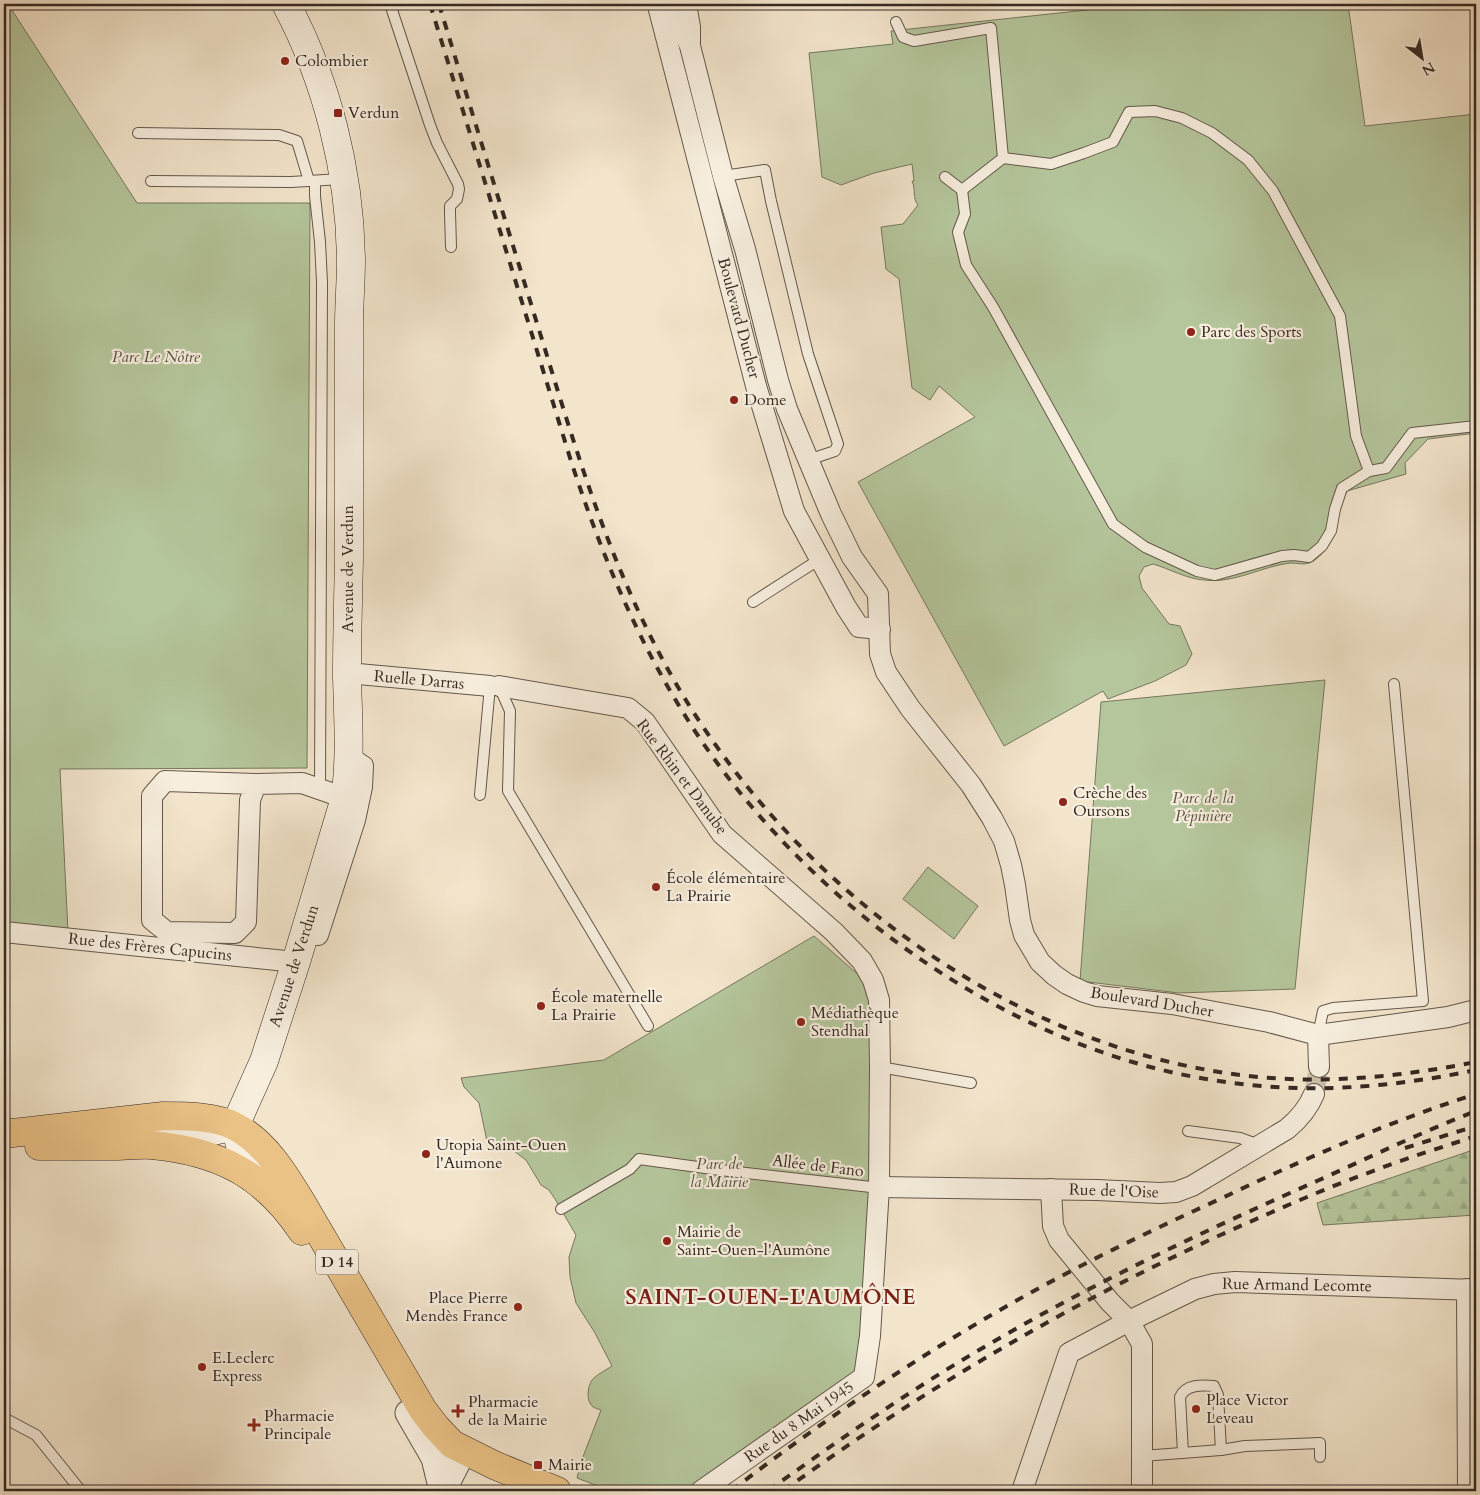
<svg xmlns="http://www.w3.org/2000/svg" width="1480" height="1495" viewBox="0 0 1480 1495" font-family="Cardo,serif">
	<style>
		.green { fill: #b5c69c; stroke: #75785f }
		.forest { fill: url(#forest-firs); stroke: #75785f }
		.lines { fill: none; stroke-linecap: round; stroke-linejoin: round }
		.minor-tunnel { stroke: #cdbfaa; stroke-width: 20; stroke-dasharray: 20 10; stroke-linecap: butt }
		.service-casing { stroke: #64584c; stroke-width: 12 }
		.minor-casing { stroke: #64584c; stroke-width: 22 }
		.tertiary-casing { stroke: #64584c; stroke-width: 27 }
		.secondary-casing { stroke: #352922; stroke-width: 29 }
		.primary-casing { stroke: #352922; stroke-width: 29 }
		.service { stroke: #f7eede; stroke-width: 10 }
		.minor { stroke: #f7eede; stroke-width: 20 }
		.tertiary { stroke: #f7eede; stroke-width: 25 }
		.secondary { stroke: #f7eede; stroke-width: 28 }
		.primary { stroke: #eac286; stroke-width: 28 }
		.rail { stroke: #352922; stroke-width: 4; stroke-dasharray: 9 9; stroke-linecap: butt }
		.poi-dot { fill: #8f2418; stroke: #f7eede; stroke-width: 2 }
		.labels { text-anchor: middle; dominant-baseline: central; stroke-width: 4.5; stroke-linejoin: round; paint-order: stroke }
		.shield { fill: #f7eede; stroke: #6f645a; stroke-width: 1 }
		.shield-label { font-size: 15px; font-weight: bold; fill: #352922 }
		.poi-label { font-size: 16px; fill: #352922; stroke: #f7eede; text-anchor: start }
		.street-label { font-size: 16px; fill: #352922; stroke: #f7eede }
		.park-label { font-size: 16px; font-style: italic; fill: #555040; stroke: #f7eede }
		.district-label { font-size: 21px; font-weight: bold; letter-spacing: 1px; fill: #7a1f14; stroke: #f7eede }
	</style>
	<defs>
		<pattern id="forest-firs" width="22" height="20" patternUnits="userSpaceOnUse" patternTransform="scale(1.25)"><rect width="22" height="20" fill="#b5c69c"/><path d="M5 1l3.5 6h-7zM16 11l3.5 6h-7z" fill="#9caa86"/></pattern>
	</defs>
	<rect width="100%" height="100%" fill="#f3e5cc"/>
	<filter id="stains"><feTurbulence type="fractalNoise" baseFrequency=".004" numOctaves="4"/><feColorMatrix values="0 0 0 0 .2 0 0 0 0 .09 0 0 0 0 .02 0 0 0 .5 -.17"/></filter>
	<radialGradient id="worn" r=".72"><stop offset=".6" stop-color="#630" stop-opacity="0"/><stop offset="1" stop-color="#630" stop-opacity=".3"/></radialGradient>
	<g class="green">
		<polygon points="4,4 8,4 137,203 310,203 307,768 60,769 68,932 4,925"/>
		<path d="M1143,4h205l17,122 111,-12v319l-48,6 -23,24 1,11 -59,17c-11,18 -8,44 -23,60 -3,4 -9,10 -15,12 -6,2 -12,0 -18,0 -29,3 -57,21 -87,17 -17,-1 -34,-11 -51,-16l-9,3 -5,9 3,12 27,36 11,2 12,28 -6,11 -31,16 -47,18 -5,-8 -99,55 -146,-264 117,-65 -36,-31 -9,14 -18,-12 -13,-109 -13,-10 -5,-42 22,-3 15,-19c-6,-7 -2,-16 -6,-24h2l-2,-17 -38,9 -33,12 -19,-8 -13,-124 84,-9 -2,-13z"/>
		<polygon points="1325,680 1295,989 1179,993 1080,981 1101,702"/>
		<polygon points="928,867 978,906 954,939 903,899"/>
		<path d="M814,936l47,41 9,14 3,277 -17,103 -168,120h-77l-34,-13 4,-16 20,-52c-3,-1 -6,-2 -8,-3 -7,-6 -6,-19 -1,-27 4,-5 14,-10 20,-14l-17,-33 -19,-30 -6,-26 -1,-20 7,-22 -21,-36 -6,-9 -8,-5 -15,-25 -12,-9 -16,-6 -10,1 -9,-43 -15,-16 -3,-9 143,-18z"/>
	</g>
	<polygon class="forest" points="1476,1149 1476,1215 1323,1225 1317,1203"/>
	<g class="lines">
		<polyline class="minor-tunnel" points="1314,1094 1319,1067"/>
		<defs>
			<g id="service">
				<polyline points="390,4 430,125 437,143 458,184 459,189 457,199 450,206 450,213 451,247"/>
				<polyline points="896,22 903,37 914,41 991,28 1003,158 1051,164 1084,153 1113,142 1129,112 1155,111 1182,118 1212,133 1248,160 1273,191 1340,316 1356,436 1369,471 1342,488 1335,509 1331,531 1322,546 1309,557 1294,555 1282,556 1215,575 1197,571 1145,547 1113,524 993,307 966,265 958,232 965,214 962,190"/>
				<polyline points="138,133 279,135 297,141 309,181"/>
				<polyline points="723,176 765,170 771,201 808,354 838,444 835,451 808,460"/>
				<polyline points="945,177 962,190 1003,158"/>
				<polyline points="151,181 291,182 342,179"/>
				<polyline points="315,181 315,196 320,242 322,282 320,789"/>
				<polyline points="1369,471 1386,468 1412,433 1476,426"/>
				<polyline points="753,602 820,559"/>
				<polyline points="480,795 490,686 499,686 510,711 508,791 648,1026"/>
				<polyline points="1318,1035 1323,1011 1333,1008 1423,1001 1394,684"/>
				<polyline points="880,1067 971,1083"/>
				<polyline points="1188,1131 1240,1138 1259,1145"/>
				<polyline points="561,1209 630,1169 639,1159 720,1170 871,1187 879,1187"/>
				<polyline points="4,1418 36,1435 81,1491"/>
				<path d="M1183,1453l-3,-56c6,-13 22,-12 34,-11l4,9 3,55"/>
				<polyline points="1142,1456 1221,1450 1245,1446 1320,1443 1320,1457"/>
			</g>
			<g id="minor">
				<polyline points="657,4 681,27 690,46 723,176 745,249 778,380 787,409 831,514 852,557 878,594 880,654 886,672 910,708 971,785 992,818 1004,841 1011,865 1015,885 1020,920 1024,935 1040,962 1054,975 1067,984 1084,992 1097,996 1172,1004 1269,1022 1318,1035 1448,1017 1476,1010"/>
				<polyline points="686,4 690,27 690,41"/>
				<polyline points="658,6 756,386 794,511 846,607 859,627 880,629"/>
				<polyline points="347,673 490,686"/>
				<polyline points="499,686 628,708 645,722 722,834 834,932 862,961 873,980 879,1000 880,1067 879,1187 870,1336 864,1377 701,1491"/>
				<polyline points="256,784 250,800 246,922 235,933 167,932 152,920 152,796 165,781 256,784 302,783 345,798"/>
				<polyline points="4,932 296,962"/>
				<polyline points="318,935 355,820 362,787 363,766 349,757"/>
				<polyline points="1318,1035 1319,1067"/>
				<path d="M879,1187l218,3 63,3 16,-1 16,-6 95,-57c12,-10 21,-20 27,-35"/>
				<polyline points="1051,1189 1053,1226 1059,1240 1110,1302 1129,1321 1142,1344 1142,1491"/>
				<polyline points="1467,1289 1468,1491"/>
				<polyline points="1022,1491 1069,1353 1129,1321 1195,1289 1214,1284 1235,1282 1476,1290"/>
			</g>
			<g id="tertiary">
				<polyline points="408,1413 434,1458 442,1491"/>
				<polyline points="443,1491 464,1450"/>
			</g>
			<g id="secondary">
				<path d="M235,1126l29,-65 32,-99 49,-164c6,-40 3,-81 2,-121 0,-39 1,-78 2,-117 0,-78 0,-157 0,-235 0,-22 2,-43 2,-65 -1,-88 -24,-179 -65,-256"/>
				<polyline points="235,1126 243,1157 253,1178"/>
				<polyline points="154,1144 235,1126"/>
			</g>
			<g id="primary">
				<path d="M4,1134l159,-18c22,0 54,0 73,11 30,16 49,48 66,76l121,207 13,17 16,17 42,21 63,26"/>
				<path d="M39,1146c26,0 52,0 77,0 12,0 24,-2 35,-1 67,6 113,29 151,86"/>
			</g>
		</defs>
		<use href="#service" class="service-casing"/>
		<use href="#minor" class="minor-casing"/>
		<use href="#tertiary" class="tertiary-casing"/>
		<use href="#secondary" class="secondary-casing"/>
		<use href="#primary" class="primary-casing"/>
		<use href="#service" class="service"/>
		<use href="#minor" class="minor"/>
		<use href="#tertiary" class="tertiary"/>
		<use href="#secondary" class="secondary"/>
		<use href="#primary" class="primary"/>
		<g class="rail">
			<path d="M430,4l141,457c28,86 62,170 110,248 110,181 314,335 525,370 93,16 178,10 270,-9"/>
			<path d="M439,4c33,109 67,219 101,329 33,107 64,214 116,314 110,215 329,390 570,426 84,13 168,5 250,-11"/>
			<polyline points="1405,1148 1476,1126"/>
			<path d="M731,1491c90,-69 184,-133 283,-189 67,-38 136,-71 206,-103 84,-40 168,-77 256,-105"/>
			<path d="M768,1491c76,-55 154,-109 237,-156 101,-58 206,-107 312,-154 53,-24 105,-49 159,-70"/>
			<path d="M783,1491c145,-105 299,-195 462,-267 43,-19 86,-38 131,-54 33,-13 67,-23 100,-34"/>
		</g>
	</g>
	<g class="poi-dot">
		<circle cx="285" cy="61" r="5"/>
		<rect x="333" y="108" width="10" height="10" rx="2.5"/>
		<circle cx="1191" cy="332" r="5"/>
		<circle cx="734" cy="400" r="5"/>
		<circle cx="1063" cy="802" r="5"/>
		<circle cx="656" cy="887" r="5"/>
		<circle cx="541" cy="1006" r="5"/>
		<circle cx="801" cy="1022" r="5"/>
		<circle cx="426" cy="1154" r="5"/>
		<circle cx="667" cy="1241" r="5"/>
		<circle cx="518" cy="1307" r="5"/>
		<circle cx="202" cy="1367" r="5"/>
		<circle cx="1196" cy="1409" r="5"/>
		<path d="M455.5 1403.5h5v5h5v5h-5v5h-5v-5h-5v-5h5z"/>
		<path d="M251.5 1417.5h5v5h5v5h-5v5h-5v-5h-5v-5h5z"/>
		<rect x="533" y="1460" width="10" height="10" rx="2.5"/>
	</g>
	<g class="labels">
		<rect class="shield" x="316" y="1249.5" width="42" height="25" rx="4"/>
		<g class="shield-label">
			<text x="337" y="1262">D 14</text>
		</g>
		<g class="poi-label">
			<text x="295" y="61">Colombier</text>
			<text x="348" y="113">Verdun</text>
			<text x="1201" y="332">Parc des Sports</text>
			<text x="744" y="400">Dome</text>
			<text x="1073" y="793">Crèche des<tspan x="1073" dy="18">Oursons</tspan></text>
			<text x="666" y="878">École élémentaire<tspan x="666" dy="18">La Prairie</tspan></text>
			<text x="551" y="997">École maternelle<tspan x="551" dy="18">La Prairie</tspan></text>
			<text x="811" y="1013">Médiathèque<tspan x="811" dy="18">Stendhal</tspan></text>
			<text x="436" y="1145">Utopia Saint-Ouen<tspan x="436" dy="18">l'Aumone</tspan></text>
			<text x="677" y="1232">Mairie de<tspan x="677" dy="18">Saint-Ouen-l'Aumône</tspan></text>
			<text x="508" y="1298" text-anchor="end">Place Pierre<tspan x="508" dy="18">Mendès France</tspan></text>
			<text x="212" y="1358">E.Leclerc<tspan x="212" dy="18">Express</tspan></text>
			<text x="1206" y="1400">Place Victor<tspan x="1206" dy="18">Leveau</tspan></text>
			<text x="468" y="1402">Pharmacie<tspan x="468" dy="18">de la Mairie</tspan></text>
			<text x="264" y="1416">Pharmacie<tspan x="264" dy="18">Principale</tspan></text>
			<text x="548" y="1465">Mairie</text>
		</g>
		<g class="street-label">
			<text transform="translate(739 318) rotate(75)">Boulevard Ducher</text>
			<text transform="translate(348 569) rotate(-90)">Avenue de Verdun</text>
			<text transform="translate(419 680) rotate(5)">Ruelle Darras</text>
			<text transform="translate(682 777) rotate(53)">Rue Rhin et Danube</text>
			<text transform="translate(150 947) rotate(6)">Rue des Frères Capucins</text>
			<text transform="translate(294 966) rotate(-72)">Avenue de Verdun</text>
			<text transform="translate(1152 1002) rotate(9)">Boulevard Ducher</text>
			<text transform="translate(818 1166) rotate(7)">Allée de Fano</text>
			<text transform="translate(1114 1191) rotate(2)">Rue de l'Oise</text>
			<text transform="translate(1297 1285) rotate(1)">Rue Armand Lecomte</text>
			<text transform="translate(799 1422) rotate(-35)">Rue du 8 Mai 1945</text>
		</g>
		<g class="park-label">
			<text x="156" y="357">Parc Le Nôtre</text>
			<text x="1203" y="798">Parc de la<tspan x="1203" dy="18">Pépinière</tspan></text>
			<text x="719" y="1164">Parc de<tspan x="719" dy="18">la Mairie</tspan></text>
		</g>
		<g class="district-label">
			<text x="771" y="1297">SAINT-OUEN-L'AUMÔNE</text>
		</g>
	</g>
	<rect width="1480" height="1495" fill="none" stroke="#f3e5cc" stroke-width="20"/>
	<rect x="5" y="5" width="1470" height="1485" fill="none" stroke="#352922" stroke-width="2.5"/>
	<rect x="10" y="10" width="1460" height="1475" fill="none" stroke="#352922"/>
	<g transform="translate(1422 58) rotate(149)" stroke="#f7eede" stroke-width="4" paint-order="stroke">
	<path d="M0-4L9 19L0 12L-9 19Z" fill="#352922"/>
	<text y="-8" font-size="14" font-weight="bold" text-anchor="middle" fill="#352922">N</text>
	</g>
	<rect width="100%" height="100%" filter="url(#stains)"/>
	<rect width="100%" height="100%" fill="url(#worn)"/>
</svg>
